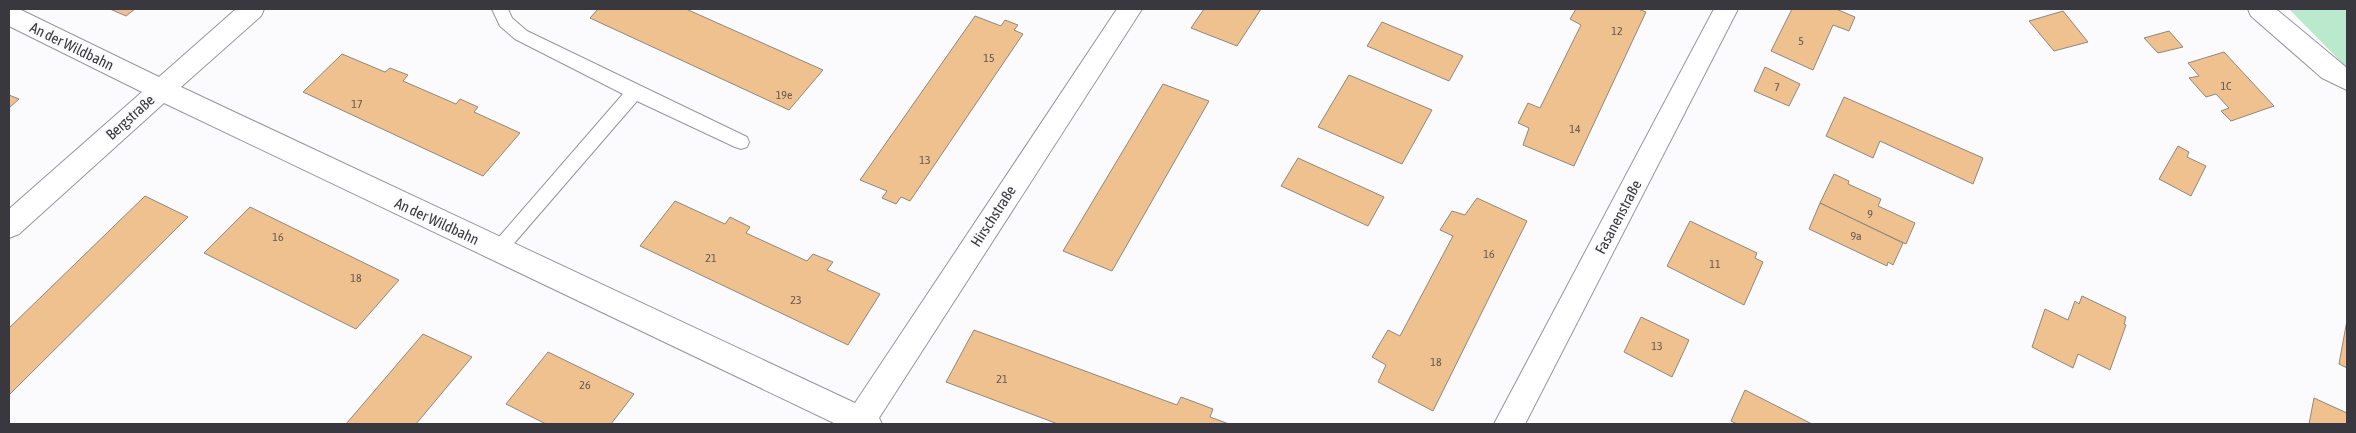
<svg xmlns="http://www.w3.org/2000/svg" width="2356" height="433" viewBox="0 0 2356 433" font-family="'Asap Condensed',sans-serif">
	<style>
		.green { fill: #bbe9cd }
		.building { fill: #eec18f; stroke: #91877c }
		.lines { fill: none; stroke-linecap: round; stroke-linejoin: round }
		.lane-casing { stroke: #9794a2; stroke-width: 2 }
		.street-casing { stroke: #9794a2; stroke-width: 2 }
		.lane { fill: #fff; fill-rule: evenodd }
		.street { fill: #fff; fill-rule: evenodd }
		.labels { text-anchor: middle; dominant-baseline: central; stroke-width: 5; stroke-linejoin: round; paint-order: stroke }
		.number-label { font-size: 12px; fill: #665a52 }
		.street-label { font-size: 15px; fill: #39383e; stroke: #fbfbfe }
	</style>
	<rect width="100%" height="100%" fill="#fbfbfe"/>
	<polygon class="green" points="2289,9 2347,9 2347,68"/>
	<g class="building">
		<polygon points="110,9 135,9 126,16"/>
		<polygon points="598,9 686,9 823,70 789,110 590,18"/>
		<polygon points="1204,9 1261,9 1237,46 1191,28"/>
		<polygon points="1576,9 1638,9 1646,12 1574,166 1523,145 1529,128 1518,123 1528,103 1540,108 1581,25 1570,19"/>
		<polygon points="1792,9 1836,9 1855,17 1849,31 1833,25 1813,70 1771,51"/>
		<polygon points="2063,11 2088,42 2054,51 2029,21"/>
		<polygon points="975,16 1001,26 1005,20 1018,25 1014,30 1023,34 910,201 901,197 896,204 882,198 887,191 860,180"/>
		<polygon points="1382,22 1463,56 1449,81 1367,46"/>
		<polygon points="2169,31 2183,47 2158,53 2144,38"/>
		<polygon points="2224,52 2274,106 2231,121 2221,111 2229,108 2216,94 2206,97 2189,78 2199,76 2188,63"/>
		<polygon points="342,54 385,72 390,68 408,75 403,81 456,104 460,99 478,107 474,112 520,133 483,176 303,92"/>
		<polygon points="1765,67 1800,84 1789,106 1754,91"/>
		<polygon points="1349,75 1432,110 1402,164 1318,127"/>
		<polygon points="1163,84 1209,101 1112,271 1063,251"/>
		<polygon points="9,95 19,99 9,108"/>
		<polygon points="1844,97 1983,158 1973,184 1880,141 1873,158 1826,136"/>
		<polygon points="2178,146 2189,152 2187,157 2206,166 2191,196 2159,179"/>
		<polygon points="1298,158 1384,197 1368,226 1281,186"/>
		<polygon points="1834,174 1849,181 1848,184 1881,199 1878,206 1915,223 1906,244 1820,203"/>
		<polygon points="145,196 188,217 9,395 9,328"/>
		<polygon points="1477,198 1527,221 1433,411 1378,382 1386,365 1372,357 1388,330 1400,336 1453,236 1440,230 1452,211 1465,215"/>
		<polygon points="675,201 725,224 730,217 750,227 746,233 807,261 813,254 833,262 827,270 880,294 848,345 640,246"/>
		<polygon points="1820,203 1903,243 1893,265 1888,262 1887,266 1809,229"/>
		<polygon points="250,207 399,280 356,329 204,253"/>
		<polygon points="1690,221 1757,253 1755,258 1763,262 1744,305 1667,266"/>
		<polygon points="2082,296 2126,317 2124,324 2126,325 2110,370 2078,354 2073,368 2032,347 2045,309 2068,320 2075,301 2079,304"/>
		<polygon points="1641,317 1689,340 1672,377 1624,352"/>
		<polygon points="2347,320 2347,368 2339,364"/>
		<polygon points="974,330 1177,405 1181,397 1213,409 1210,417 1229,424 1058,424 946,382"/>
		<polygon points="423,334 472,357 416,424 346,424"/>
		<polygon points="548,352 634,394 611,424 546,424 506,404"/>
		<polygon points="1745,390 1812,424 1737,424 1731,421"/>
		<polygon points="2314,398 2347,413 2347,424 2309,424"/>
	</g>
	<g class="lines">
		<defs>
			<polygon id="lane" points="492,9 508,9 512,18 527,31 747,137 749,142 747,147 741,149 735,147 637,101 504,255 498,258 492,255 489,250 492,245 623,94 515,39 500,26"/>
			<g id="street">
				<polygon points="9,9 19,9 159,77 236,9 264,9 261,16 181,87 855,403 1117,9 1142,9 879,418 882,424 836,424 164,103 19,234 9,238 9,209 142,92 9,26"/>
				<polygon points="1714,9 1738,9 1525,424 1494,424"/>
				<polygon points="2248,9 2276,9 2347,68 2347,90 2322,78 2251,16"/>
			</g>
		</defs>
		<use href="#lane" class="lane-casing"/>
		<use href="#street" class="street-casing"/>
		<use href="#lane" class="lane"/>
		<use href="#street" class="street"/>
	</g>
	<g class="labels">
		<g class="number-label">
			<text x="1617" y="31">12</text>
			<text x="1801" y="41">5</text>
			<text x="989" y="58">15</text>
			<text x="2226" y="86">1C</text>
			<text x="1777" y="87">7</text>
			<text x="784" y="95">19e</text>
			<text x="357" y="104">17</text>
			<text x="1575" y="129">14</text>
			<text x="925" y="160">13</text>
			<text x="1870" y="214">9</text>
			<text x="1856" y="236">9a</text>
			<text x="278" y="237">16</text>
			<text x="1489" y="254">16</text>
			<text x="711" y="258">21</text>
			<text x="1715" y="264">11</text>
			<text x="356" y="278">18</text>
			<text x="796" y="300">23</text>
			<text x="1657" y="346">13</text>
			<text x="1436" y="362">18</text>
			<text x="1002" y="379">21</text>
			<text x="585" y="385">26</text>
		</g>
		<g class="street-label">
			<text transform="translate(72 46) rotate(26)">An der Wildbahn</text>
			<text transform="translate(130 117) rotate(-42)">Bergstraße</text>
			<text transform="translate(993 216) rotate(-57)">Hirschstraße</text>
			<text transform="translate(1618 217) rotate(-62)">Fasanenstraße</text>
			<text transform="translate(437 221) rotate(25)">An der Wildbahn</text>
		</g>
	</g>
	<rect width="2356" height="433" fill="none" stroke="#39383e" stroke-width="20"/>
</svg>
